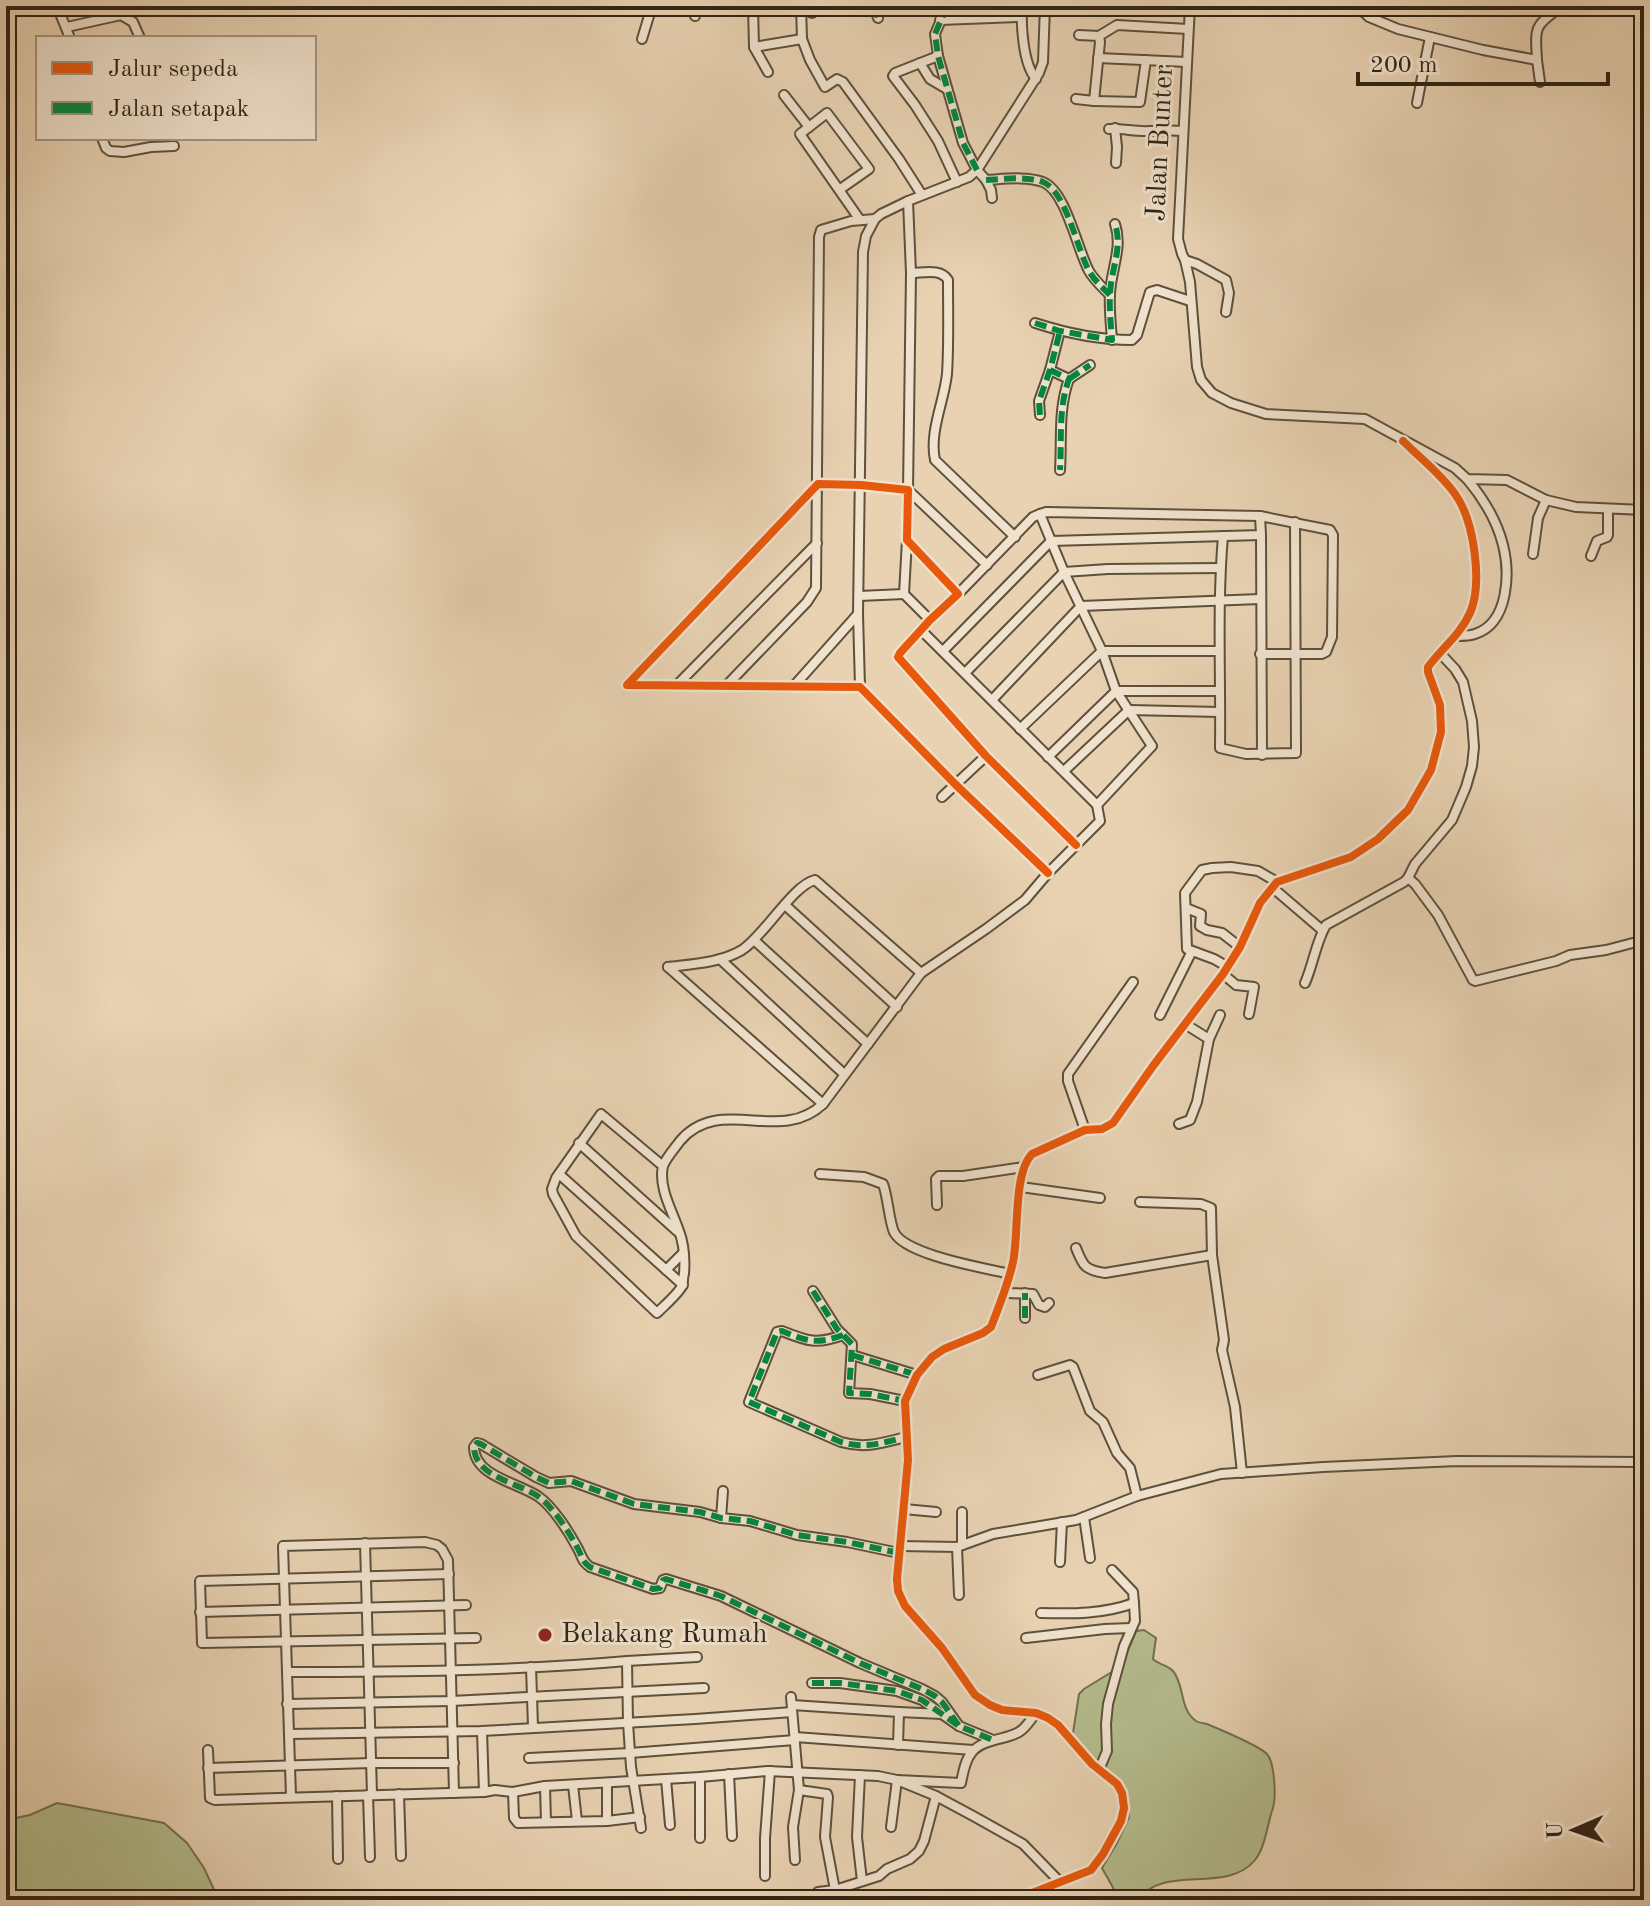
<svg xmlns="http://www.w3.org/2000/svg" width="1650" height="1906" viewBox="0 0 1650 1906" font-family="'Old Standard TT',serif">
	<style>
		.green { fill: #b4bc8d; stroke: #727050; stroke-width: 2 }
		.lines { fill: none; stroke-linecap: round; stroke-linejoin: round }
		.street-casing { stroke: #5e503c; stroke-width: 12 }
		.street { stroke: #f0e2cd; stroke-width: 8 }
		.quiet { stroke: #00873e; stroke-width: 6; stroke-dasharray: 12 6; stroke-linecap: butt }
		.cycleway-casing { stroke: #f0e2cd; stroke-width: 13 }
		.cycleway { stroke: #e8590c; stroke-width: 8 }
		.poi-dot { fill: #8f2418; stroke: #f0e2cd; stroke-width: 3 }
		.labels { text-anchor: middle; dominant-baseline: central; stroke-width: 6; stroke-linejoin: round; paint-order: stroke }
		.street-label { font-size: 28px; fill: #302414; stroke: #f0e2cd }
		.poi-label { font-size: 28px; fill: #302414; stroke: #f0e2cd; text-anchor: start }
	</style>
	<rect width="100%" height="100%" fill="#e8d2b2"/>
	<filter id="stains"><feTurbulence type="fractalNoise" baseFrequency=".0025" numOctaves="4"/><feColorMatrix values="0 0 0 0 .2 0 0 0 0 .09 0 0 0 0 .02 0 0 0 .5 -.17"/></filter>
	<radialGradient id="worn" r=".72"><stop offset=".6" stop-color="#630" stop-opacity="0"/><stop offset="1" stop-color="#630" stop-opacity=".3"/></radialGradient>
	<g class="green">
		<path d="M1144,1630l12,8 -3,21c6,6 15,6 20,12 12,14 6,38 23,50 3,2 7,2 11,3 12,5 52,22 60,30 8,9 9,43 6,54 -6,16 -7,38 -18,52 -28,35 -93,3 -116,40h-19l-18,-32 15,-25 12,-26 -2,-12 -4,-14 -25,-23 -24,-27 -1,-8 6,-39 5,-5 31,-19 9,-10 12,-29z"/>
		<polygon points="57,1803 164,1823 187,1843 204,1868 217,1896 225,1900 6,1900 6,1820 30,1815"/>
	</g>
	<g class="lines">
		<defs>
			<g id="street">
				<polyline points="57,6 70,38"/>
				<polyline points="753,6 754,47 768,72"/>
				<polyline points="801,6 802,39 810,60 825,87 837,79 843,82 899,159 922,195"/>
				<polyline points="812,6 812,13"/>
				<polyline points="874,6 878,18"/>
				<polyline points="947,6 935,34 938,56 963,143 977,170 986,180 991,190 992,198"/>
				<path d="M1022,6c-1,20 1,58 14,73"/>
				<polyline points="1190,6 1178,239 1182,254 1185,260 1190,282 1197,367 1201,380 1212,393 1231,403 1266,414 1365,419 1455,468 1467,479 1507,480 1546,500 1576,507 1644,510"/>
				<polyline points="1357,6 1369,17 1398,29 1483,50 1537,60 1540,82"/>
				<polyline points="1189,10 1247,11"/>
				<polyline points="1098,11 1098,6"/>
				<polyline points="695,16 696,6"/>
				<polyline points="940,20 1021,17"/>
				<polyline points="67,27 121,15 133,22 140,38"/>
				<polyline points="1099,36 1117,25 1188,29"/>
				<polyline points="642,39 652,6"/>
				<polyline points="754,47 802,39"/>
				<polyline points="938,56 895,73 893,76 915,105 938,141 957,182"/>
				<polyline points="1098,58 1187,62"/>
				<path d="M1537,60c-2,-35 -3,-33 25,-54"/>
				<polyline points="920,63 930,79 947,89"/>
				<polyline points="784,95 809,127"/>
				<polyline points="1076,99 1094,101 1100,42 1099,36 1079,35"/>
				<polyline points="1094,101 1140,102 1146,60"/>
				<polyline points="1417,103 1430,37"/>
				<polyline points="1115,128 1117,147 1116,163"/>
				<path d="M1109,129c14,-1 26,3 40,2 12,0 22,-1 34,0"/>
				<polyline points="102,138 106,148 110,151 124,152 151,147 174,146"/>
				<path d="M986,180c18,-1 41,-4 57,2 23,9 34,67 46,89 5,9 13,16 21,24"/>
				<polyline points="839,190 869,169 827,113 800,134 860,220"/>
				<polyline points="908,201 911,273 908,490 987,565"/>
				<polyline points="1185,260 1197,264 1226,280 1229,293 1226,312"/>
				<path d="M911,273c12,0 30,-5 37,7 0,31 1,63 -1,94 -3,28 -18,58 -12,86l80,77"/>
				<path d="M1035,323c31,10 64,17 97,17l5,-5 13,-43 7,-2 33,11"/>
				<path d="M1112,340c-1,-15 -3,-31 -2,-46 1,-25 13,-46 5,-70"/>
				<path d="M1050,370l19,9c-11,30 -7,60 -9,91"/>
				<polyline points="1069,379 1090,365"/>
				<polyline points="1040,415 1039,401 1050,370 1060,331"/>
				<polyline points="1040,514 1046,512 1260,516 1330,530 1333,535 1332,637 1326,652 1322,654 1260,654"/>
				<polyline points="1261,535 1262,755"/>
				<path d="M1223,536c-6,71 -2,141 -3,212l26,6 50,-1 -1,-231"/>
				<polyline points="907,540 904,594 930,620"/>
				<polyline points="1533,554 1538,518 1546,500"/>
				<polyline points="1591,556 1597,541 1607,537 1608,535 1608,509"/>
				<polyline points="958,594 1033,517 1040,514 1064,572 1102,651 1116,691 1152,746 1097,805"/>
				<polyline points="859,596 904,594"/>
				<path d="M1457,636c6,0 12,0 18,-2 34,-11 35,-61 28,-89 -6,-24 -20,-47 -36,-66"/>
				<polyline points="943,651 1051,541 1261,535 1260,516"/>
				<polyline points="965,673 1064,572 1108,569 1220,568"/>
				<polyline points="677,685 817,543"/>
				<polyline points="726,686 807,602 816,588 819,237 821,230 851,221 875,219 881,214 908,201 969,177 977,170 1039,73 1043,62 1045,6"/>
				<polyline points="793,687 858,614"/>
				<polyline points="860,687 858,614 863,252 866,236 875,219"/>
				<polyline points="992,700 1081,606 1260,599"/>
				<polyline points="1020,729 1102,651 1219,651"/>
				<polyline points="1048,757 1116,691 1219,691"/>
				<polyline points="1064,771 1129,710 1220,712"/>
				<polyline points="942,797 986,756"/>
				<polyline points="1048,873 955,784 860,687 627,685 818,484 861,485 908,490 907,540 958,594 930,620 900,653 898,657 986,756 1076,845"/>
				<polyline points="1408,878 1415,884 1438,915 1473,980 1475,981 1556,961 1570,955 1606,950 1644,940"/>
				<polyline points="1273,888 1322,930"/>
				<polyline points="785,905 897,1007"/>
				<polyline points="1186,908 1201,914 1200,926 1207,930 1222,933 1240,947"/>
				<polyline points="754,940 868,1044"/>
				<polyline points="720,959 844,1074"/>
				<polyline points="668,967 823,1104"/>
				<polyline points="1228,967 1214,959 1187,949 1185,893 1202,870 1212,868 1231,867 1258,871 1277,882"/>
				<polyline points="921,973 986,929 1025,900 1048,873 1100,821 1097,805 921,630"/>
				<polyline points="1223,974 1236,985 1254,987 1249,1014"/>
				<path d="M1305,983c8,-18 11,-41 21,-58l78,-43 4,-4 7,-14 37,-44 14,-33 6,-21 2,-19 -2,-26 -9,-39 -8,-13 -15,-16"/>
				<polyline points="1160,1015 1191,953"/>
				<polyline points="1209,1039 1220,1015"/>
				<polyline points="1179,1124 1190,1120 1197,1102 1209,1039 1185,1024"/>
				<polyline points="1085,1130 1068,1081 1068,1074 1133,982"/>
				<polyline points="579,1143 677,1231"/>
				<path d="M663,1166l-62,-52 -45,64 -4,11 1,5 23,42 81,77c7,-7 21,-19 25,-27 1,-2 1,-10 2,-12 1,-13 0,-30 -5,-43 -6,-19 -21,-43 -16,-65 3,-8 12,-18 17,-25 40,-47 100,4 143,-37l98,-131 -106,-93c-22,5 -51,56 -73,70 -22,13 -49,14 -74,17"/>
				<polyline points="559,1174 683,1285"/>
				<path d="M820,1174l44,3 19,7c5,13 6,37 11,48 11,23 91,36 116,42"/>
				<polyline points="1021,1187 1100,1198"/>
				<polyline points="1140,1202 1201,1204 1211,1208 1212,1255 1224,1340 1222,1350 1235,1407 1242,1473"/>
				<polyline points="937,1205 936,1179 939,1176 963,1176 1024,1167"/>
				<path d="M1076,1248c7,18 9,22 29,25l107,-18"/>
				<polyline points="666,1270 683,1253"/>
				<polyline points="813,1291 837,1329 852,1344 849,1393 870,1394 905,1401"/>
				<polyline points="1004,1291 1009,1293 1033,1294 1039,1305 1045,1307 1049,1303"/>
				<polyline points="1025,1318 1025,1293"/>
				<path d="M843,1335c-27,10 -36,6 -61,-4l-5,1 -28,70 92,40c24,7 41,1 65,-5"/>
				<polyline points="852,1355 917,1375"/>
				<polyline points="1038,1375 1070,1365 1073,1367 1090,1411 1103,1422 1117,1453 1130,1468 1137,1496"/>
				<polyline points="904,1509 936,1512"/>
				<polyline points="962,1512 962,1545"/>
				<polyline points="1084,1517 1090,1558"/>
				<polyline points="721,1518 723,1491"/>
				<polyline points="365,1543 372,1795"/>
				<polyline points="900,1546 957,1547 993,1534 1076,1520 1137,1496 1221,1474 1323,1467 1457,1461 1644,1462"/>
				<polyline points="957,1547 959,1595"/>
				<path d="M899,1553l-52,-11 -50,-7 -47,-14 -29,-3 -21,-6 -66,-8 -63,-23 -22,2 -13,-6 -55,-33 -4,-1 -3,4c0,30 46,36 65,50 14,10 30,35 38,50 5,8 4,14 13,20l63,22 7,-1 3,-8 3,-1 55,17 139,67 62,26 13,7 7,6 17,24"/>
				<polyline points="1060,1562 1062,1522"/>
				<polyline points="449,1574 200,1581 202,1643 476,1638"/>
				<polyline points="200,1612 466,1605"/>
				<path d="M1041,1613c32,1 63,1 93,-10l-1,-11 -21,-22"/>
				<polyline points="1026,1638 1105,1629 1131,1628"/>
				<polyline points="531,1667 533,1727"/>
				<path d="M287,1672c113,0 227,-1 340,-11"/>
				<polyline points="812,1683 840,1683 897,1691 922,1700 959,1726 993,1740"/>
				<polyline points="791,1697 799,1790 793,1827 795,1860"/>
				<polyline points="287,1704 451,1701 704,1688"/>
				<polyline points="792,1705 899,1712 898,1745"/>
				<polyline points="899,1712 942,1714"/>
				<polyline points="482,1731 484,1792"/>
				<polyline points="289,1734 482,1731 695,1719 792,1712"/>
				<polyline points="795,1737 973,1750"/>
				<polyline points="208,1750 210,1798 215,1800 484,1792 495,1790 513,1792 545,1786 700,1777 767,1771 878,1776 897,1780 936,1796 975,1817 1023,1844 1060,1882"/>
				<polyline points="529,1758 630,1753 795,1740"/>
				<polyline points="208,1768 371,1763 454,1763"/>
				<polyline points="1099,1770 1107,1751 1106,1724 1108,1704 1124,1646 1135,1621 1134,1603"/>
				<polyline points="729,1774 732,1836"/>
				<polyline points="860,1775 857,1837 862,1881"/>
				<polyline points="700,1777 700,1838"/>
				<polyline points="666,1779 670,1825"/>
				<polyline points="607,1783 607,1821"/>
				<polyline points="573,1785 577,1821"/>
				<polyline points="545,1786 546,1822"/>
				<polyline points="799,1790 827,1794 828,1797 825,1837 835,1890"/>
				<polyline points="513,1792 514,1818 518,1823 607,1821 640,1817"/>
				<polyline points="399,1794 401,1856"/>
				<polyline points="368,1795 370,1857"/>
				<polyline points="337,1796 338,1859"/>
				<polyline points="291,1797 283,1546 425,1542 437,1545 442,1549 448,1560 454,1793"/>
				<path d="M891,1827l6,-47 64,3c2,-10 4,-23 11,-31 11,-13 33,-12 47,-20 7,-4 12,-13 17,-19"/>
				<polyline points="641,1828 631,1767 628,1723 627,1661 697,1657"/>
				<polyline points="765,1876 765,1838 770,1771"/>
				<polyline points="818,1892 835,1890 879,1876 887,1869 910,1859 919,1851 924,1841 936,1796"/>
				<path d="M1014,1900l77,-30 12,-16 18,-33 3,-13 -2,-15 -5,-9 -25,-20 -34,-39 -10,-7 -12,-5 -34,-3 -12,-5 -15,-10 -33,-47 -37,-42 -7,-15 -1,-12 11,-119 -3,-59 12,-26 15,-18 12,-8 39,-16 8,-6c8,-21 17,-42 22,-65 6,-27 0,-89 19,-108l53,-24 17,-1 11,-6 40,-57 70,-92 17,-27 20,-44 17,-21 74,-25 27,-18 30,-29 23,-40 10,-38 -1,-27 -12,-33v-5c14,-19 32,-32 42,-54 13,-30 4,-93 -15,-119 -14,-20 -35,-36 -52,-53"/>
			</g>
		</defs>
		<use href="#street" class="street-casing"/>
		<use href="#street" class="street"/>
		<g class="quiet">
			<polyline points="812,6 812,13"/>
			<polyline points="874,6 878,18"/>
			<polyline points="947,6 935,34 938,56 963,143 977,170"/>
			<polyline points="1098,11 1098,6"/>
			<polyline points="695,16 696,6"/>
			<path d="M986,180c18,-1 41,-4 57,2 23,9 34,67 46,89 5,9 13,16 21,24"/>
			<path d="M1035,323l25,8 52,9c-1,-15 -3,-31 -2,-46 1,-25 13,-46 5,-70"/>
			<path d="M1050,370l19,9c-11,30 -7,60 -9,91"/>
			<polyline points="1069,379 1090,365"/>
			<polyline points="1040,415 1039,401 1050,370 1060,331"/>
			<polyline points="813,1291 837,1329 852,1344 849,1393 870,1394 905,1401"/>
			<polyline points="1025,1318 1025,1293"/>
			<path d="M843,1335c-27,10 -36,6 -61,-4l-5,1 -28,70 92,40c24,7 41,1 65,-5"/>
			<polyline points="852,1355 917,1375"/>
			<path d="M899,1553l-52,-11 -50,-7 -47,-14 -29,-3 -21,-6 -66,-8 -63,-23 -22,2 -13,-6 -55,-33 -4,-1 -3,4c0,30 46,36 65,50 14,10 30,35 38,50 5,8 4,14 13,20l63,22 7,-1 3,-8 3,-1 55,17 139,67 62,26 13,7 7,6 17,24"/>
			<polyline points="812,1683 840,1683 897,1691 922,1700 959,1726 993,1740"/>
		</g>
		<defs>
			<g id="cycleway">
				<polyline points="1048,873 955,784 860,687 627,685 818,484 861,485 908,490 907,540 958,594 930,620 900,653 898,657 986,756 1076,845"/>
				<path d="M1014,1900l77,-30 12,-16 18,-33 3,-13 -2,-15 -5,-9 -25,-20 -34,-39 -10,-7 -12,-5 -34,-3 -12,-5 -15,-10 -33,-47 -37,-42 -7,-15 -1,-12 11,-119 -3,-59 12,-26 15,-18 12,-8 39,-16 8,-6c8,-21 17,-42 22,-65 6,-27 0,-89 19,-108l53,-24 17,-1 11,-6 40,-57 70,-92 17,-27 20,-44 17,-21 74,-25 27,-18 30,-29 23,-40 10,-38 -1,-27 -12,-33v-5c14,-19 32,-32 42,-54 13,-30 4,-93 -15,-119 -14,-20 -35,-36 -52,-53"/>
			</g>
		</defs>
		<use href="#cycleway" class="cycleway-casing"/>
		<use href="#cycleway" class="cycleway"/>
	</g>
	<circle class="poi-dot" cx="545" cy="1635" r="8"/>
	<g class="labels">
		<g class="street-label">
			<text transform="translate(1161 143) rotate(-87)">Jalan Bunter</text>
		</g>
		<g class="poi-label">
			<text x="561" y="1635">Belakang Rumah</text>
		</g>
	</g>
	<rect width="1650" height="1906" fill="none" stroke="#e8d2b2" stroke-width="32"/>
	<rect x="8" y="8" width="1634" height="1890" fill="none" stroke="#302414" stroke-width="4"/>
	<rect x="16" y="16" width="1618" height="1874" fill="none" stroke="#302414" stroke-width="2"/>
	<rect x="36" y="36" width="280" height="104" fill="#f0e2cd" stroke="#a39683" stroke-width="2"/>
	<rect x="52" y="62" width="40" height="12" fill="#e8590c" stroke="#a39683" stroke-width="2"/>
	<text x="108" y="76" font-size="24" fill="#302414">Jalur sepeda</text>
	<rect x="52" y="102" width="40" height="12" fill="#00873e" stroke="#a39683" stroke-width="2"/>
	<text x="108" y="116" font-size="24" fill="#302414">Jalan setapak</text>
	<g transform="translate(1574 1830) rotate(268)" stroke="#f0e2cd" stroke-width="6" paint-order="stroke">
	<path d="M0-6L14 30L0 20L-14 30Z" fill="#302414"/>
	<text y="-12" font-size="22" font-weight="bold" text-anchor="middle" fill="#302414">U</text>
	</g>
	<path d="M1358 72v12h250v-12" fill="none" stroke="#302414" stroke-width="4"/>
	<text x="1370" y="72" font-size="24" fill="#302414" stroke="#f0e2cd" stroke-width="6" paint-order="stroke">200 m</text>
	<rect width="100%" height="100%" filter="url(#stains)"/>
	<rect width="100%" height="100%" fill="url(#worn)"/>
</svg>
